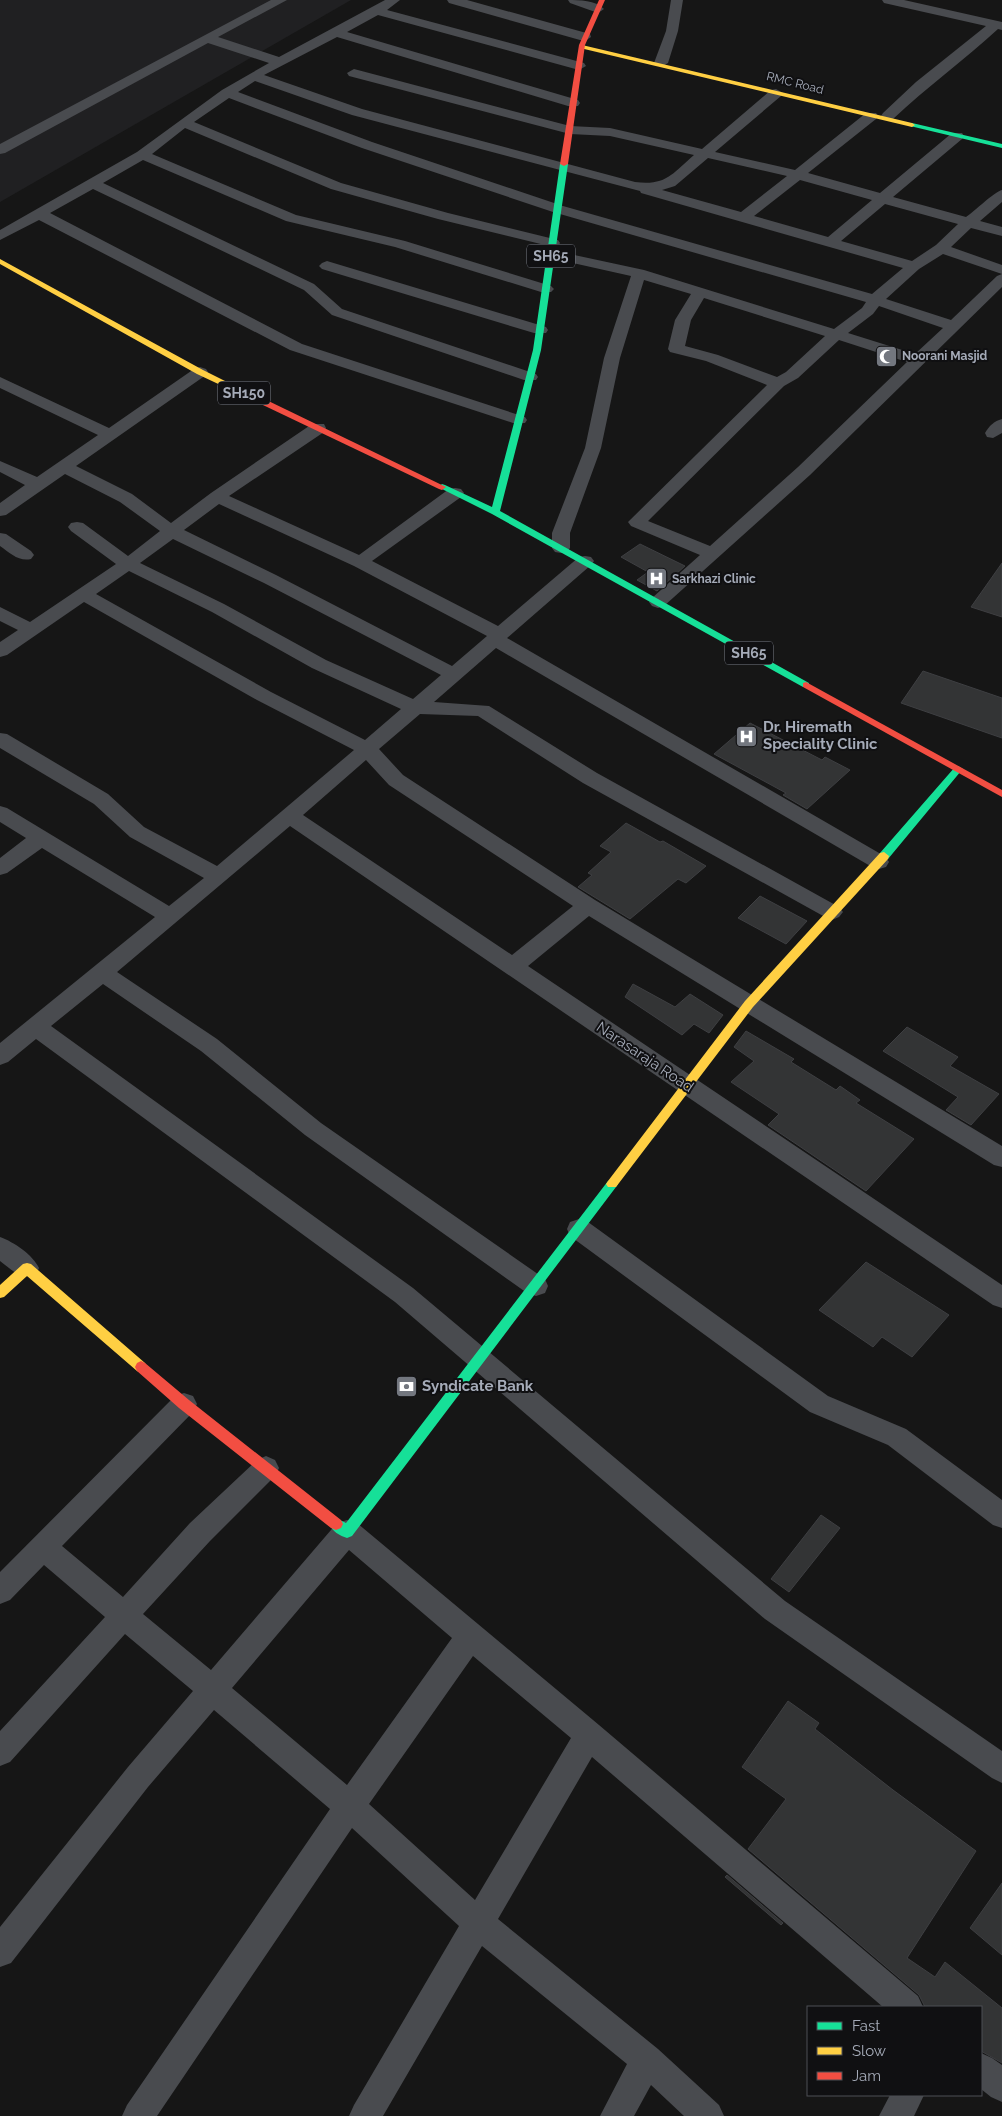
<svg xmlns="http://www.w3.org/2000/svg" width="1002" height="2116" viewBox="0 0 1002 2116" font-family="Raleway,sans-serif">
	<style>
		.built { fill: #202022 }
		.building { fill: #333435; stroke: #3e3f42 }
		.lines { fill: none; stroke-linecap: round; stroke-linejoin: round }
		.street { fill: #494b4f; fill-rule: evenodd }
		.fast { fill: #16e098; fill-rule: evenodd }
		.slow { fill: #ffcf43; fill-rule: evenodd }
		.jam { fill: #f24e42; fill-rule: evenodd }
		.labels { text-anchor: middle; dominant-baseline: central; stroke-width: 4; stroke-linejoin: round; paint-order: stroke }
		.far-street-label { font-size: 12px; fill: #a5abb8; stroke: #101012 }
		.far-poi-label { font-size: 12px; font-weight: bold; fill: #a5abb8; stroke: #101012; text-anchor: start }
		.shield { fill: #101012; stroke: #787c86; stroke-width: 1 }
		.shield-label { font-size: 14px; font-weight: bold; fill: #a5abb8 }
		.poi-label { font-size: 15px; font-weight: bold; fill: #a5abb8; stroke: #101012; text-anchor: start }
		.street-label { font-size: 15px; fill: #a5abb8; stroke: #101012 }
	</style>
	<rect width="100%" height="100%" fill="#161616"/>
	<polygon class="built" points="0,0 351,0 0,202"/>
	<g class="building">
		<polygon points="640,544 685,566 657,591 637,580 648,572 621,557"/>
		<polygon points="1002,563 1002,617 971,607"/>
		<polygon points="923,671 1002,698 1002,738 901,703"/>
		<polygon points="750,723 822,760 825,757 850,770 807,809 783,795 786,793 714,754"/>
		<polygon points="626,823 660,842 663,841 706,866 686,883 678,879 630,919 578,887 592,875 588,873 611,852 600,846"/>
		<polygon points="760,896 807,921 786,944 738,918"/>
		<polygon points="633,984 675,1007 690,994 723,1015 709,1033 694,1024 682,1035 625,997"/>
		<polygon points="907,1027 958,1057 950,1066 999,1094 971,1125 946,1110 958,1097 883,1051"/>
		<polygon points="746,1031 794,1059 791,1062 836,1090 840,1086 860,1100 856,1103 914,1139 866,1191 768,1125 779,1114 731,1082 754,1061 734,1047"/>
		<polygon points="866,1262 949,1315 912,1357 882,1337 873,1347 819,1310"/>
		<polygon points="821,1515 840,1528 789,1592 771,1579"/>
		<polygon points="788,1701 819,1723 815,1729 893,1790 976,1851 907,1958 935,1977 945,1962 1002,2008 1002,2063 981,2051 981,2007 925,2007 919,1995 748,1849 786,1799 742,1767"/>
		<polygon points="727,1875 783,1923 781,1925 725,1877"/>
		<polygon points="1002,1883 1002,1955 970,1928"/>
	</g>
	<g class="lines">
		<g class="street">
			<path d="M271,0h16l-69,37 61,20 106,-57h15l-13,10 197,53 2,3 -7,4 -201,-55 -31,17 231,68 2,3 -2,3h-10l-231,-69 -73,38 98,34 273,73c31,4 37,-8 59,-27l-84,-19 -40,-2 -221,-58 -2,-3 7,-4 216,57 40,2 92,21 69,-59 5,-1 7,4 -2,3 -66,56 80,18 71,-57h10l2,3 -2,3 -68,54 72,20 72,-60h10l2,3 -2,3 -69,58 73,20c9,-6 28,-25 36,-27v12l-22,19 22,6v9l-31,-8 -20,19 51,18v22l-192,188 -146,131 -6,2 -6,-2 -3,-4 3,-4 48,-43 -69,-29 -3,-4 139,-137 -61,-24 -36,-9 -2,-3 7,-29 16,-26 -47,-14 -24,78 -19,90 -31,85v15l-3,4 -6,1 -6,-1 -3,-4v-15l33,-85 19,-90 27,-82 -85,-19 -2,-3 2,-3 5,-1 93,20 190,59 28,-21 4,-6 -313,-90 -191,-64 -133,-50 -35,24 147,61 107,30 110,27 2,3 -2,3 -5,1 -115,-28 -107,-30 -146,-61 -33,26 144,61 109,26 146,45 3,3 -3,3h-10l-146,-45 -109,-26 -143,-61 -40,23 211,101 28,25 194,65 2,3 -2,3h-12l-192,-65 -28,-25 -211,-101 -43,24 252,131 223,73 2,3 -2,3h-12l-223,-73 -251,-130 -39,20v-10l137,-78 85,-62 47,-27 -61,-20 -203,110 -5,1v-10zM255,81l97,34 288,76 1,2 262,75 -31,26 -309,-88 -191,-64 -134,-50zM708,158l79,18 -46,36 -79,-22 13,-4zM800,180l72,20 -44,37 -74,-21zM885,204l73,20 -22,21 -24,16 -71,-20zM943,254l59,20 -5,2 -46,44 -65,-21 33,-30zM704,298l121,38 -39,36 -9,5 -59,-22 -33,-9 6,-26zM879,306l64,22 -28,26 -67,-21 25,-19zM839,340l68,22 -109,105 -88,79 -62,-25 136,-135 14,-8z"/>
			<polygon points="447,0 467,0 590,34 591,37 585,41 580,40 449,3"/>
			<path d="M568,0c12,0 27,0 36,9l-6,4 -28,-10z"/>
			<polygon points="671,0 683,0 678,31 668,63 661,67 654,63 666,31"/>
			<path d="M882,0h22l98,22v8l-4,-1c-34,31 -71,58 -105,90h-10l-2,-3 2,-3 33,-31 70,-56 -102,-23z"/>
			<polygon points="327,261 546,327 548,330 546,333 534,333 322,269 319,266 322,263"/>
			<path d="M200,367l6,2 2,3 -2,3 -130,91 56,28 39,29 40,-30 101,-69h12l2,4 -2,4 -95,64 130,59 90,-66 6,-1 6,1 3,4 -3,4 -89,64 126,65 81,-69 6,-1 6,1 3,4 -3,4 -84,73 379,219 3,5 -3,5 -7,2 -7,-2 -376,-219 -62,54 55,4 108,67 242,134 4,5 -4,5 -7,3 -7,-3 -242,-134 -105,-67 -58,-2 -41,35 24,26 192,125 407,246v21l-8,-2 -405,-249 -61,50 474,319v23l-9,-3 -703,-479 -173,146 100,67 104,84 224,156 3,7 -3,7 -9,3 -9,-3 -222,-158 -104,-84 -98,-67 -52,42 362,262 372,313 217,150v32l-10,-5 -227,-159 -370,-317 -359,-263 -28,23 -8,3v-22l155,-126 -113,-69 -35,25 -7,2v-17l26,-20 -26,-16v-16l7,2 162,98 35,-28 -74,-41 -36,-33 -94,-56v-15l7,1 101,60 36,33 73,39 137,-116 -97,-50 -173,-98 -77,53 -7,2v-15l18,-12 -18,-9v-14l30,15 86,-58 -45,-33 -3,-4 3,-4 6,-1 6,1 45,33 32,-25 -40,-29 -55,-28 -59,41 -6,1v-13l25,-18 -25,-13v-11l37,16 61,-42 -98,-47v-11l109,51 85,-59zM219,504l135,62 133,70 -35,30 -176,-91 -92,-45zM173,539l91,44 177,92 -28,24 -87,-39 -102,-56 -84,-41zM129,571l83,41 100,56 89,41 -36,31 -94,-48 -175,-98zM366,760l23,25 184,121 -61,49 -209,-140z"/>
			<path d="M1002,419v14l-9,5 -6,-1 -2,-4c4,-7 9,-12 17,-14z"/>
			<path d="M0,533l6,1 25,17 3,4 -3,4c-12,3 -21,-6 -31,-13z"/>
			<polygon points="579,1219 588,1222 828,1396 906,1429 1002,1500 1002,1528 993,1525 888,1445 810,1412 570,1236 567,1229 570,1222"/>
			<path d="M0,1237c14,5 33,18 39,31l-3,7c-16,5 -24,-5 -36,-14z"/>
			<path d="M184,1393l9,3 4,8 -4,8 -131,134 61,51 67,-74 67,-63 9,-4 9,4 4,8 -4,8 -65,65 -67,73 68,56 126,-147 10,-3 10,3 242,202 319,271 5,11h-40l-291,-250 -94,162 160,130 61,56 5,11h-40l-33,-31 -17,31h-34l27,-52 -145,-118 -99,170h-34l5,-11 105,-179 -107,-98 -195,288h-35l5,-11 203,-296 -116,-99 -66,77 -137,176 -11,4v-40l128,-160 65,-76 -68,-57 -115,128 -10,4v-35l105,-114 -61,-52 -34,35 -10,4v-32l175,-176zM349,1550l103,88 -105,147 -115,-97zM473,1656l98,82 -96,162 -106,-96z"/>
			<polygon points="981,2053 992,2058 1002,2065 1002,2102 991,2097 981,2089"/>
			<polygon points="890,2095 924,2095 914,2116 879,2116"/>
		</g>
		<g class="fast">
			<polygon points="912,123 1002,144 1002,148 910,126 909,125"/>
			<polygon points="564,162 568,164 541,350 500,511 809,683 809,687 803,687 492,514 438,487 442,484 445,485 492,507 533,350 560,164"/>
			<polygon points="958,766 963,769 961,771 888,859 880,859 879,856 880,853 955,767"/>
			<path d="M612,1179l4,2 2,3 -2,3 -264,349 -5,2c-7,-2 -15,-7 -18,-14l2,-4 5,-2 10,5 262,-342z"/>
		</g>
		<g class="slow">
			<polygon points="582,45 912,123 915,125 912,127 580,48 580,46"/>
			<polygon points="0,259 203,370 253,395 246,397 197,374 0,264"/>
			<polygon points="884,852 889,856 888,859 753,1007 616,1187 608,1187 606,1184 608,1181 745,1001 880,853"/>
			<polygon points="27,1263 31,1264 145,1363 147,1367 145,1371 141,1373 137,1371 27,1276 4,1297 0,1298 0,1285 23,1264"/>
		</g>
		<g class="jam">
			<polygon points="599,0 605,0 585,45 568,164 564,166 560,164 579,45"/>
			<polygon points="246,393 252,393 446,487 442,490 439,489 246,397"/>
			<polygon points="806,682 1002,790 1002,797 803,687 803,683"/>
			<polygon points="141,1361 145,1363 189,1400 341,1520 343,1524 341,1528 336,1530 331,1528 179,1408 137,1371 135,1367 137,1363"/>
		</g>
	</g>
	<defs>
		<symbol id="mosque-square" viewBox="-11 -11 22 22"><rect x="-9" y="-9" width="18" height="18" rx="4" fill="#73777f" stroke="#101012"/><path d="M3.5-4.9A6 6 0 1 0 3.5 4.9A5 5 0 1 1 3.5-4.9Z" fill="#fff"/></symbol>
		<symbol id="hospital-square" viewBox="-11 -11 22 22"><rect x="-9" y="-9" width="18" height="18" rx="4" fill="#73777f" stroke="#101012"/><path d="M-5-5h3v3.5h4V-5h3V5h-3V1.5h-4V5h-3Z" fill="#fff"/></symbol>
		<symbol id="bank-square" viewBox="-11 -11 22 22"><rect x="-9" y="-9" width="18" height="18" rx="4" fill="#73777f" stroke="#101012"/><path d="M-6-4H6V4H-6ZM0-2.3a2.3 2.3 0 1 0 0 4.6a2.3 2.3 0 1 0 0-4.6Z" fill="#fff"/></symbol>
	</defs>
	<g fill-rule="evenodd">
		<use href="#mosque-square" x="874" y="344" width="25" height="25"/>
		<use href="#hospital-square" x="644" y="566" width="25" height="25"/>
		<use href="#hospital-square" x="734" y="724" width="25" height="25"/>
		<use href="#bank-square" x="394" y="1374" width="25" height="25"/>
	</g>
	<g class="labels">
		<g class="far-street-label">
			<text transform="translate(795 83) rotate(14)">RMC Road</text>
		</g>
		<g class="far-poi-label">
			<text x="902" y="356">Noorani Masjid</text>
			<text x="672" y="579">Sarkhazi Clinic</text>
		</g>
		<g class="shield">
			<rect x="527" y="244.5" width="48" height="23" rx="4"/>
			<rect x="218" y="381.5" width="52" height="23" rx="4"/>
			<rect x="725" y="641.5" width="48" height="23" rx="4"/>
		</g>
		<g class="shield-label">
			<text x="551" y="256">SH65</text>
			<text x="244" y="393">SH150</text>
			<text x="749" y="653">SH65</text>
		</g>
		<g class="poi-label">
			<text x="763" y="727">Dr. Hiremath<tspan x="763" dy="17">Speciality Clinic</tspan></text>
			<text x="422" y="1386">Syndicate Bank</text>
		</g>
		<g class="street-label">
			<text transform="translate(645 1057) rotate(34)">Narasaraja Road</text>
		</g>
	</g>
	<rect x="807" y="2006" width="175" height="90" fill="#101012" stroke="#4c4e54"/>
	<rect x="817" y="2022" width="25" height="8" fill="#16e098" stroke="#4c4e54"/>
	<text x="852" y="2031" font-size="15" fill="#a5abb8">Fast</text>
	<rect x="817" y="2047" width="25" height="8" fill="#ffcf43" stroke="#4c4e54"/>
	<text x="852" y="2056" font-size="15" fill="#a5abb8">Slow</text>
	<rect x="817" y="2072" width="25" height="8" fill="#f24e42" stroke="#4c4e54"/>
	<text x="852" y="2081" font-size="15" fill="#a5abb8">Jam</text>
</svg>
